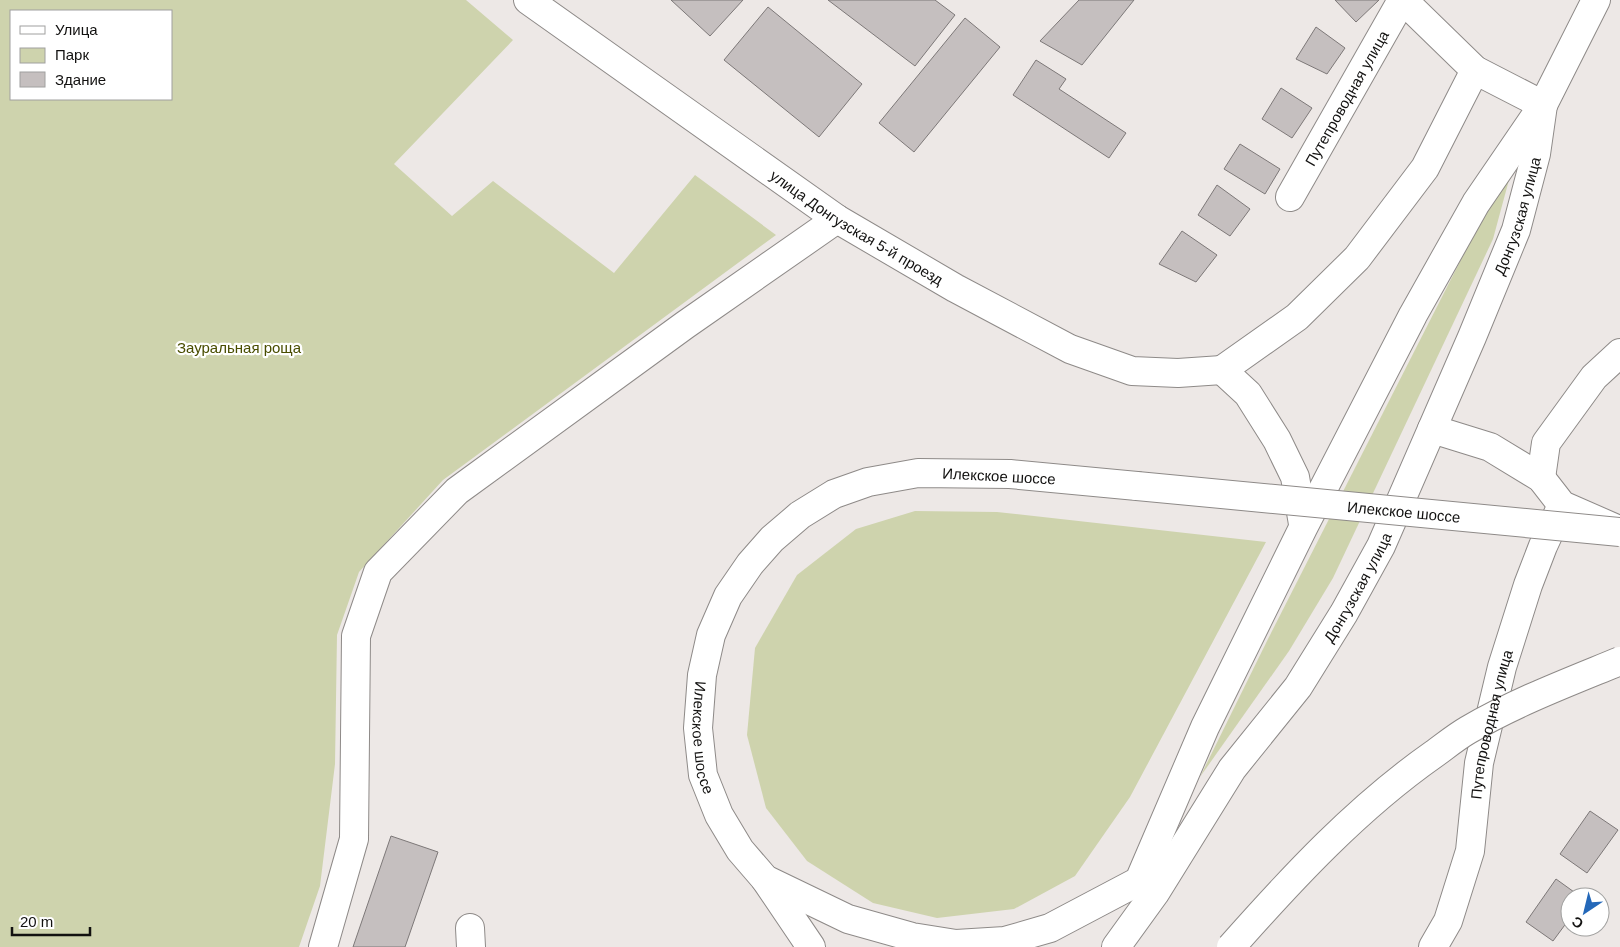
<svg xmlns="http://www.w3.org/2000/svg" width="1620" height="947" viewBox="0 0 1620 947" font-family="Helvetica,sans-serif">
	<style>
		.green { fill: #ced3ad; fill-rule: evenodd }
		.building { fill: #c5bfbf; stroke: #7d7878 }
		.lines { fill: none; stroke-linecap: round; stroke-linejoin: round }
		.minor-casing { stroke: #8e8a88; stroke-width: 30 }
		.major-casing { stroke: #8e8a88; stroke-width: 30 }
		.highway-casing { stroke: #8e8a88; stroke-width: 30 }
		.minor { stroke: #fff; stroke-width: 28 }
		.major { stroke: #fff; stroke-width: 28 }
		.highway { stroke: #fff; stroke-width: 28 }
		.major-bridge-casing { stroke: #8e8a88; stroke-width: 30; stroke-linecap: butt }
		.highway-bridge-casing { stroke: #8e8a88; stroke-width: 30; stroke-linecap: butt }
		.major-bridge { stroke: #fff; stroke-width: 28 }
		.highway-bridge { stroke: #fff; stroke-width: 28 }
		.labels { text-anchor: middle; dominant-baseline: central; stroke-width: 4.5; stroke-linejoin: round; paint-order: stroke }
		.street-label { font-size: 15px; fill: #121110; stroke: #fff }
		.park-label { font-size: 15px; fill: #494d00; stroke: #fff }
	</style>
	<rect width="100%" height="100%" fill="#ede8e6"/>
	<g class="green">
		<path d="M0,0h466l47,40 -119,124 58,52 41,-35 121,92 81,-98 81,60 -333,245 -84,92 -22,63 -2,129 -15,122 -21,61h-299zM171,11v88h-160v-88z"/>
		<polygon points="1513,165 1493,239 1333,578 1289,651 1200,777 1268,639 1476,230"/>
		<polygon points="915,511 997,512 1266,542 1130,797 1075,876 1014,909 937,918 873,903 807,861 766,808 747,735 755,648 797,575 856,529"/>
	</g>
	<g class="building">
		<polygon points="671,0 743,0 710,36"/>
		<polygon points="828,0 935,0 955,15 915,66"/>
		<polygon points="1079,0 1134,0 1082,65 1040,41"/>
		<polygon points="1335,0 1379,0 1356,22"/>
		<polygon points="768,7 862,84 819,137 724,60"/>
		<polygon points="965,18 1000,47 914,152 879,123"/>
		<polygon points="1316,27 1345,48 1327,74 1296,59"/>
		<polygon points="1036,60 1066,79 1059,89 1126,133 1109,158 1013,95"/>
		<polygon points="1281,88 1312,108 1292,138 1262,119"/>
		<polygon points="1240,144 1280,169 1265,194 1224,169"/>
		<polygon points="1217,185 1250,209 1230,236 1198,215"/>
		<polygon points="1182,231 1217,255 1196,282 1159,264"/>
		<polygon points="1590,811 1618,830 1587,873 1560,854"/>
		<polygon points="391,836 438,852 405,947 353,947"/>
		<polygon points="1556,879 1581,897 1570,897 1570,918 1553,941 1526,922"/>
	</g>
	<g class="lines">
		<defs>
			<g id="minor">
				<path id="s1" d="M528,0l309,219 118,69 115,61 62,22 46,2 44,-3"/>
				<polyline points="1403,0 1475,70 1543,105"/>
				<path id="s2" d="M1290,197l112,-197"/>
				<polyline points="1222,370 1297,317 1357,258 1425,168 1475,70"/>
				<polyline points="1222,370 1248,394 1277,440 1295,477 1303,524"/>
				<polyline points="1432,429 1490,447 1541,478 1562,505 1619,530"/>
				<polyline points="1541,478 1546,443 1594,377 1620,353"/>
				<polyline points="470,928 471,947"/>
				<polyline points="323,947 354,839 356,636 378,572 457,491 685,325 837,219"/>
				<path id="s3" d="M1433,947l15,-26 22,-70 9,-88 23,-96 26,-82 15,-39 19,-41"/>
			</g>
			<g id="major">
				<polyline points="765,879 811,947"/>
				<path id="s4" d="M1116,947l39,-54 77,-124 66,-82 46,-74 37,-67 91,-209 44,-107 20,-76 7,-49"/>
			</g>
			<g id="highway">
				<path id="s5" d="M1137,486l-127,-12 -92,-1 -50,9 -34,12 -34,21 -28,24 -22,25 -22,32 -17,39 -9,40 -4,53 5,47 16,40 21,35 25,29 83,40 64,18 44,7 49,-3 45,-13 89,-47 66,-154 98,-199 110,-213 63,-112 67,-98 53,-105"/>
			</g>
		</defs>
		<use href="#minor" class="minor-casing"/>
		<use href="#major" class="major-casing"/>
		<use href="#highway" class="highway-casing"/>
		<use href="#minor" class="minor"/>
		<use href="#major" class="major"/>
		<use href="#highway" class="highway"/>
		<defs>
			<path id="major-bridge" d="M1231,947c62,-70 126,-139 203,-193 11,-8 22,-17 34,-24 48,-28 101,-48 152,-69"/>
			<g id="highway-bridge">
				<path id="s6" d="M1137,486l483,46"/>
			</g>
		</defs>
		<use href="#major-bridge" class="major-bridge-casing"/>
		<use href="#highway-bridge" class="highway-bridge-casing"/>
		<use href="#major-bridge" class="major-bridge"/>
		<use href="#highway-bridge" class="highway-bridge"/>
	</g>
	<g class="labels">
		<g class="street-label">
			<text stroke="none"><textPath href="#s2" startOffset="114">Путепроводная улица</textPath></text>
			<text stroke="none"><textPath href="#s4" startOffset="839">Донгузская улица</textPath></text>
			<text stroke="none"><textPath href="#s1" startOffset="400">улица Донгузская 5-й проезд</textPath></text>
			<text transform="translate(999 476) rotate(3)">Илекское шоссе</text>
			<text stroke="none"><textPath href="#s6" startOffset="268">Илекское шоссе</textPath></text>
			<text stroke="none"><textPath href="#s4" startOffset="434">Донгузская улица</textPath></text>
			<text stroke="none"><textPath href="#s3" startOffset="232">Путепроводная улица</textPath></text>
			<text stroke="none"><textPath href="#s5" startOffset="602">Илекское шоссе</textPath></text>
		</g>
		<g class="park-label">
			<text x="239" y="347">Зауральная роща</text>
		</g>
	</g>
	<rect x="10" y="10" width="162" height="90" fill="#ffffff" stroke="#a0a09f"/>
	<rect x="20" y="26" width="25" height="8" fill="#ffffff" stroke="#a0a09f"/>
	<text x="55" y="35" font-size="15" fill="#121110">Улица</text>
	<rect x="20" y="48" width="25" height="15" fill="#ced3ad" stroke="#a0a09f"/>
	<text x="55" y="60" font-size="15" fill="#121110">Парк</text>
	<rect x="20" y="72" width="25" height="15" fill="#c5bfbf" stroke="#a0a09f"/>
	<text x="55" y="85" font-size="15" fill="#121110">Здание</text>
	<g transform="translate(1585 912) rotate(215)"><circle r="24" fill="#ffffff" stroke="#a0a09f"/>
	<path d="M0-4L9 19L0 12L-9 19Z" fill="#2468b9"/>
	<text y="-8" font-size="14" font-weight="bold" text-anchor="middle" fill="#121110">С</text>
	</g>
	<path d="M12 927v8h78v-8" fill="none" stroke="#121110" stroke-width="2.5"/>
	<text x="20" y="927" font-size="15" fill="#121110" stroke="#ffffff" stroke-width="4" paint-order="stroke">20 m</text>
</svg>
